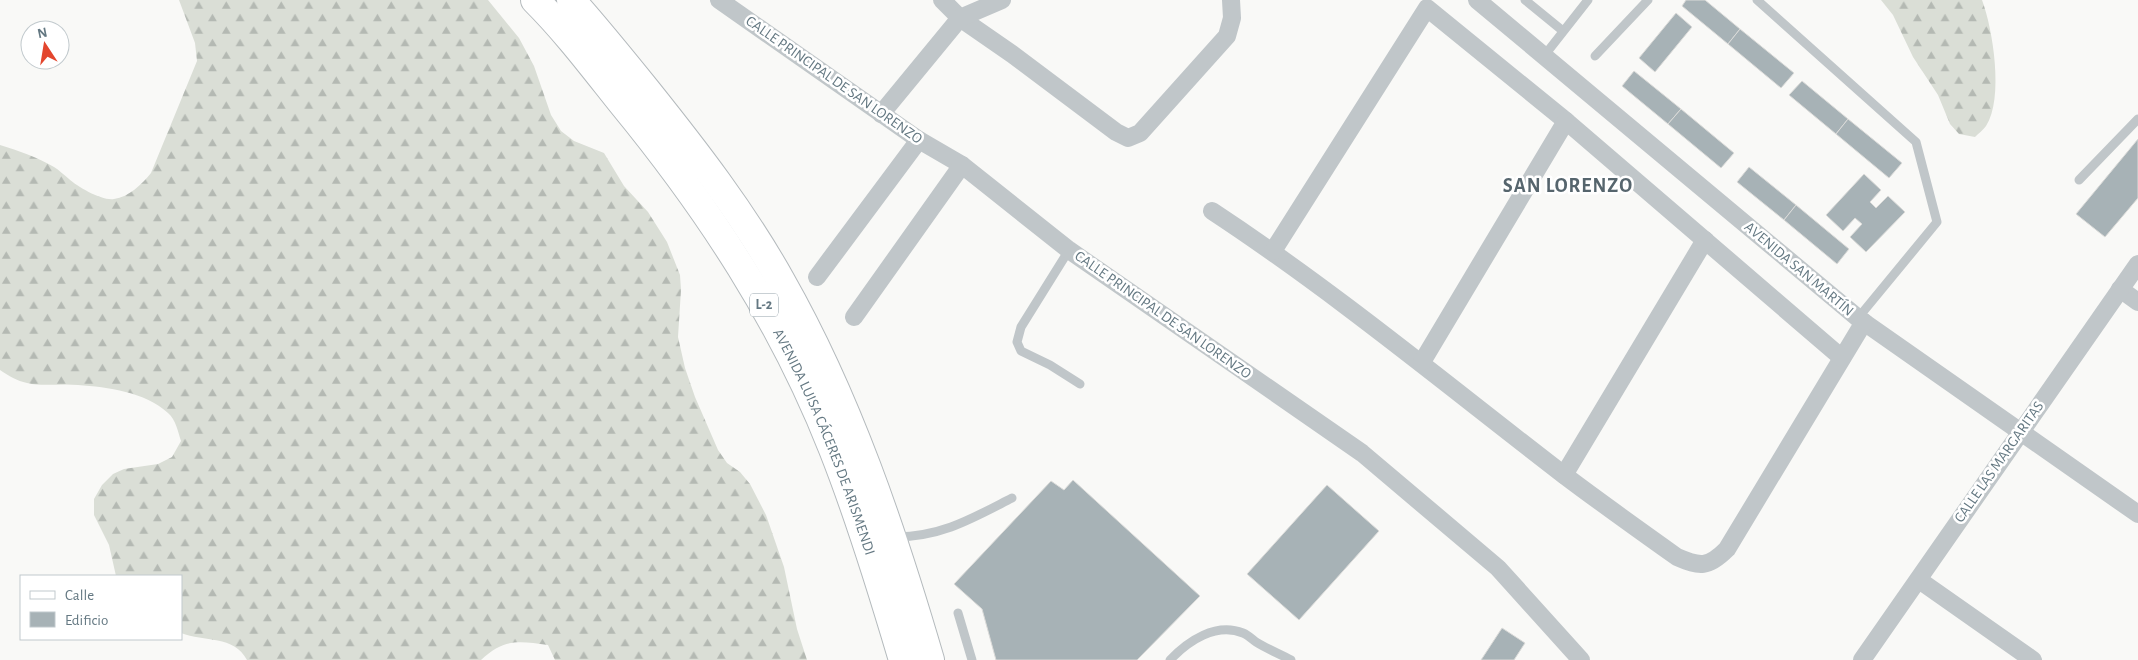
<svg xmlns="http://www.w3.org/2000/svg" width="2138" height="660" viewBox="0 0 2138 660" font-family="'Alegreya Sans',sans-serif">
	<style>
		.forest { fill: url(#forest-firs) }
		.building { fill: #a7b2b6; stroke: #dbdbd9 }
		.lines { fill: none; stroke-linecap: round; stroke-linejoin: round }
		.primary-casing { stroke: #b4babd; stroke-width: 30 }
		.service { stroke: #c0c6c9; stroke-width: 9 }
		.minor { stroke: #c0c6c9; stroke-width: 18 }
		.primary { stroke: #fff; stroke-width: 28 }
		.labels { text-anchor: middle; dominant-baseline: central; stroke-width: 5; stroke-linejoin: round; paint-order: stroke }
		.shield { fill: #fff; stroke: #92a0a8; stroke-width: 1 }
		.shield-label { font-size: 14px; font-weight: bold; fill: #647882 }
		.street-label { font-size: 15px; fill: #647882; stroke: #fff }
		.district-label { font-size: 20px; font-weight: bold; letter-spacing: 1px; fill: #56656d; stroke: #fff }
	</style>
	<defs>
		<pattern id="forest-firs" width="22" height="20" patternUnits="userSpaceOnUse" patternTransform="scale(1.25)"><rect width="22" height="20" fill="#daded6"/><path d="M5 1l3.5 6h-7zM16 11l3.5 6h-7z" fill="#b4b9b3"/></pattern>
	</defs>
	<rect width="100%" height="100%" fill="#f9f9f7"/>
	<g class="forest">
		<path d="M179,0h309l31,38 15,28 17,49 10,16 13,10 30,12 20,33 24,26 19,30 13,33 1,15 -3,47 7,31 10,29 23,53 9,13 13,9 10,12 16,31 18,52 13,62 10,31h-252l-7,-15c-29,-4 -44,-7 -67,15h-234c-13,-25 -43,-18 -66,-27v-57h-65l-7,-31 -15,-30v-16l8,-14 11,-11 11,-5 34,-5 14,-7 9,-16c-3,-9 -5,-21 -13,-28 -23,-21 -60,-26 -90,-28 -17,-2 -34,2 -51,-2 -10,-2 -18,-7 -27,-13v-225c19,6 37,12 54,22 5,3 10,8 15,12 9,8 33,22 45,20 15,-2 28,-15 37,-26l46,-112 -2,-18z"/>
		<path d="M1881,0h101c11,29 22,99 4,126 -3,4 -8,8 -11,11l-16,-3 -9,-10 -12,-29 -25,-38 -20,-42z"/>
	</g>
	<g class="building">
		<polygon points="1686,0 1705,0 1740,29 1728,44 1682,6"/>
		<polygon points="1676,13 1692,27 1655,72 1639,58"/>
		<polygon points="1740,29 1794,73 1781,88 1728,44"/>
		<polygon points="1634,71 1681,109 1668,124 1622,86"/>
		<polygon points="1802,81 1848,119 1836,134 1789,95"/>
		<polygon points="1681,109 1734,153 1721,168 1668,124"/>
		<polygon points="1848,119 1902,163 1889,178 1836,134"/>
		<polygon points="2138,139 2138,198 2105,237 2076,214"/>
		<polygon points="1749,167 1796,205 1784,220 1737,182"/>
		<polygon points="1864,174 1881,190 1870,202 1876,208 1888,196 1905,212 1866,252 1850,237 1862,224 1855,218 1843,231 1826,215"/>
		<polygon points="1796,205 1849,249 1837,264 1784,220"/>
		<polygon points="1073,480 1200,596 1137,660 996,660 982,609 954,584 1051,481 1064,490"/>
		<polygon points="1327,485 1379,531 1299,620 1247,574"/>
		<polygon points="1502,628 1525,643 1514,660 1481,660"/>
	</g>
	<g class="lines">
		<defs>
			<g id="primary">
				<path id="s1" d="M535,0c32,32 59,68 87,103 87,106 160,217 211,346 27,68 49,140 70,211"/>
				<path d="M571,0c26,29 51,60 76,91 48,60 96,122 134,190 67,118 111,249 149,379"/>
			</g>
		</defs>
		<use href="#primary" class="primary-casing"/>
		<g class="service">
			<polyline points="1525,0 1563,31"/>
			<polyline points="1757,0 1916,142 1937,222 1858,318"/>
			<polyline points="1544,56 1588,0"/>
			<polyline points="1595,56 1648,0"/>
			<polyline points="2079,180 2138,119"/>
			<polyline points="1069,250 1021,327 1017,342 1021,351 1050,365 1080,384"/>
			<path d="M896,537c47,-1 75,-18 116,-39"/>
			<polyline points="958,613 972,660"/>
			<path d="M1170,660c18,-19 46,-38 73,-27 5,2 9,6 13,9 11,7 24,12 35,18"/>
		</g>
		<g class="minor">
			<polyline points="719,0 919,140 962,165 1069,250 1362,453 1498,568 1581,660"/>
			<polyline points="942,0 960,18 1012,54 1116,132 1128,138 1140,133 1227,36 1232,18 1231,0"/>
			<polyline points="1477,0 1858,318 2138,514"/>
			<polyline points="881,114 960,18 1002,0"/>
			<path d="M1212,211c123,81 235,174 352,264 37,28 75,55 113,82 23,10 31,11 50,-8l137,-227"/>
			<polyline points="1273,251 1427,8 1566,121 1842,358"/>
			<polyline points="817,277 919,140"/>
			<polyline points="2120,289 2138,302"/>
			<polyline points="854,317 962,165"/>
			<polyline points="1422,362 1566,121"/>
			<polyline points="1564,475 1705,240"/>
			<polyline points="1919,580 2033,660"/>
			<polyline points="1862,660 2138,264"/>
		</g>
		<use href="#primary" class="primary"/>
	</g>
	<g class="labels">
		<rect class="shield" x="750" y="293.5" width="28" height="23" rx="4"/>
		<g class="shield-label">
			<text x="764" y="305">L-2</text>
		</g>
		<g class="street-label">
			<text transform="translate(834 80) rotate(35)">CALLE PRINCIPAL DE SAN LORENZO</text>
			<text transform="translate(1799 269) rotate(40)">AVENIDA SAN MARTÍN</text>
			<text transform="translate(1163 315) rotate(35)">CALLE PRINCIPAL DE SAN LORENZO</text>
			<text stroke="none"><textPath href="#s1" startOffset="532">AVENIDA LUISA CÁCERES DE ARISMENDI</textPath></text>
			<text transform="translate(1999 462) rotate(-55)">CALLE LAS MARGARITAS</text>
		</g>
		<g class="district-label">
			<text x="1568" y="186">SAN LORENZO</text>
		</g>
	</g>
	<rect x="20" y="575" width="162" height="65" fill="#ffffff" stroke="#c1c9cd"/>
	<rect x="30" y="591" width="25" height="8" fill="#ffffff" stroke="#c1c9cd"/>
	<text x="65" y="600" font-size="15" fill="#647882">Calle</text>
	<rect x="30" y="612" width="25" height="15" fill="#a7b2b6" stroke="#c1c9cd"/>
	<text x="65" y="625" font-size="15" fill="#647882">Edificio</text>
	<g transform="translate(45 45) rotate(348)"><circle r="24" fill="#ffffff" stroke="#c1c9cd"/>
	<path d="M0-4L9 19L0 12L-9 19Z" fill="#e3462e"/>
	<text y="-8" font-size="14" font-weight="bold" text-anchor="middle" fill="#647882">N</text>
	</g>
</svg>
